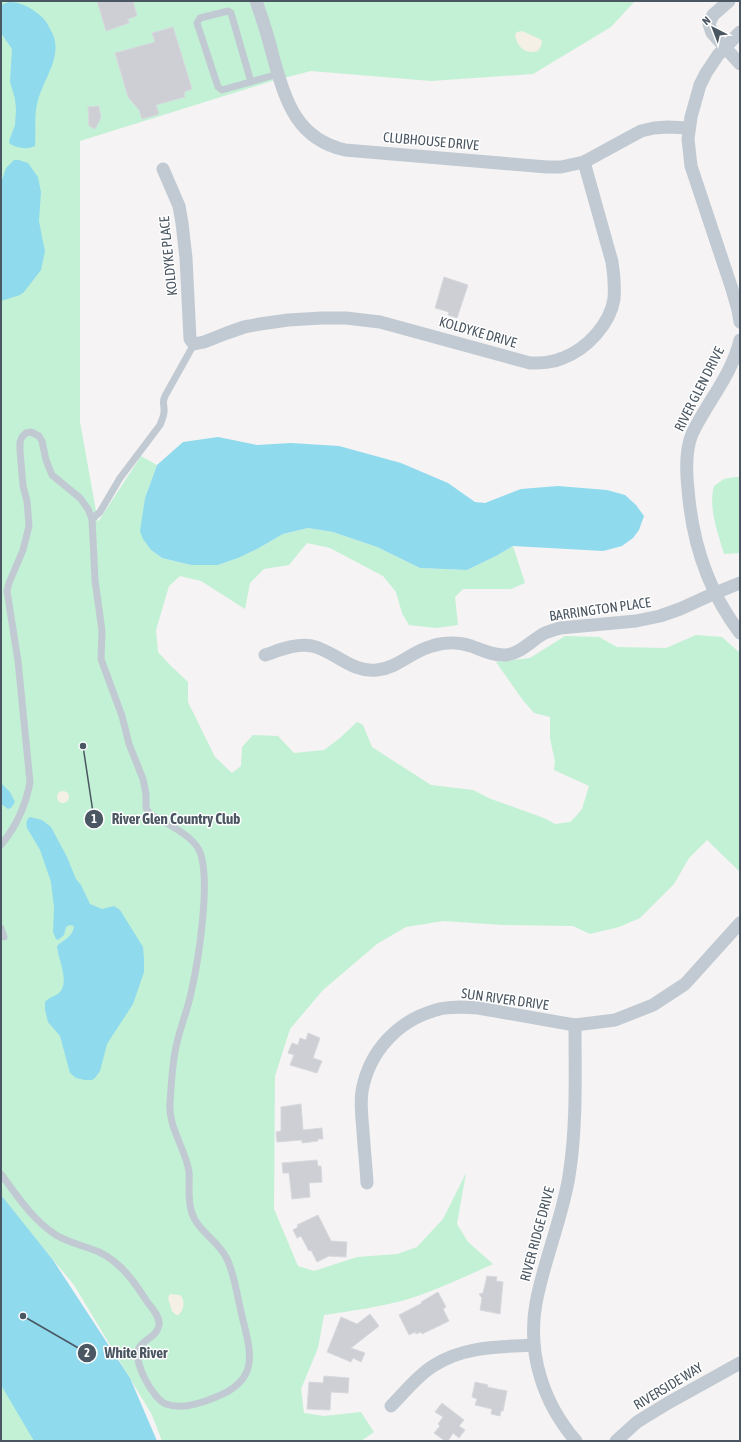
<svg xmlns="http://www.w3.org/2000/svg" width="741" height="1442" viewBox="0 0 741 1442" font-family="'Asap Condensed',sans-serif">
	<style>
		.green { fill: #c3f1d5 }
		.sand { fill: #f5f0e5 }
		.water { fill: #90daee }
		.building { fill: #cdcfd5; stroke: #d7d9de }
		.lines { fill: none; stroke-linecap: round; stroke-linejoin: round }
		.service { stroke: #c1cad2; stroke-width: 7 }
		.minor { stroke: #c1cad2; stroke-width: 13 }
		.labels { text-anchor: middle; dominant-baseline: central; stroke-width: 3; stroke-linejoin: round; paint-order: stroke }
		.street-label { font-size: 14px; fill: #4a5661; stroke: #fff }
		.leader { fill: none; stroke: #4a5661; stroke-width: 1.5 }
		.callout-dot { fill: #4a5661; stroke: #fff; stroke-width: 1.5 }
		.mark-label { font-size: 12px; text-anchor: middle; font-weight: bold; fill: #fff }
		.callout-label { font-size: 15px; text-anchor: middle; font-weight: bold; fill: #4a5661; stroke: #fff; stroke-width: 3; stroke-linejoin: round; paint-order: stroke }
	</style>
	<rect width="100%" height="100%" fill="#f5f3f3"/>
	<g class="green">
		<path d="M1,1h634l-24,26 -78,47 -102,7 -120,-10 -39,10 -192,60v281l18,100 43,-66 16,9 -12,33 6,52 11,8 29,7h27l20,-7 19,-9 26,-15 25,-6 25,4 44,15 43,21 47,2 29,-14 17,-10 12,37 -14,6h-48l-8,8 3,28 -22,3 -27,-3 -7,-12 -6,-21 -13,-16 -53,-28 -23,-5 -18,22 -25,4 -14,14 -5,26 -44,-28 -21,-5 -11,10 -13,44 2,22 12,13 18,17v20l27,55 17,16 9,-7 1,-19 11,-12 25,1 16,17 30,-3 16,-12 17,-16 6,3 9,22 59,38 42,5 18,9 53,19 11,6 15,-2 6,-6 6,-7 7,-23 -35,-16 1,-8 -5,-24v-21l-16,-4 -12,-14 -26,-37 34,-4 35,-22 34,1 18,10 49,1 30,-13 26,2 18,16v219l-33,-32 -18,18 -15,26 -34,34 -21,9 -29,7 -17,-8 -70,-1 -60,-4 -37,6 -29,17 -54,46 -33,39 -15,47 -1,133 24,57 16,5 43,-14 40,-3 20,-7 26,-28 23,-46 -9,51 11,18 25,22c-29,13 -58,27 -88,36 -26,7 -54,11 -81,15l-6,33 -17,41 3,24 20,3 37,-4 13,20 -13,9h-199l-10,-26 -78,-130 -73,-88z"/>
		<path d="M735,477h5v76l-16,1c-6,-21 -16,-46 -10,-68l10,-7z"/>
		<polygon points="1,1351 46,1441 1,1441"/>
	</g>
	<g class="sand">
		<path d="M522,31l18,8 2,2 -1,5 -3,5c-12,4 -21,-4 -23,-16l2,-3z"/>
		<circle cx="63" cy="797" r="6"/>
		<path d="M170,1294c4,1 9,0 11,2 5,6 2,16 -3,19h-2l-4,-4 -4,-13z"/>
	</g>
	<g class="water">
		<path d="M9,2c11,0 19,4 28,11 6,4 10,9 13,16 16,25 -7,49 -13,75 -3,13 -1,28 -2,42 -9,4 -17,2 -25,-2l-1,-3 6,-16 1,-16 -1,-10 -5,-17 2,-33 -11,-16v-28z"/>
		<polygon points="14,160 19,160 28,163 38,177 41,192 39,221 42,237 45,251 41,270 24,292 20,295 1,301 1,183 6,168"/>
		<polygon points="218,437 257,445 291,443 339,446 401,463 448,483 475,502 485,503 521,489 558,486 607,490 625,495 636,505 644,516 639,530 633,538 622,546 603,551 513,546 496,556 467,570 420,568 377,547 333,532 308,528 283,534 257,549 238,558 218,565 191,565 162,558 151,550 143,539 140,531 145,498 157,465 183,442"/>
		<polygon points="1,783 10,792 15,802 11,808 8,809 1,804"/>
		<path d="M30,817l12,3 9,7 16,30 9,22 5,6 9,19 12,5 12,-3 6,4 23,37 1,11v14l-11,32 -26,40 -7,27 -5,7 -3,2h-7l-9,-2 -6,-5 -10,-37 -12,-14 -3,-12v-8c5,-5 8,-5 13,-8 13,-11 0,-34 -1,-48 7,-7 16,-9 17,-20l-4,-1 -4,2 -2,8 -6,5 -2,-1 -3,-7 1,-24 -3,-26 -11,-32 -13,-22c-1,-4 -1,-8 3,-11z"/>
		<polygon points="1,1195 53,1260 130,1378 157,1441 34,1441 1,1385"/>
	</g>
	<g class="building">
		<polygon points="97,1 133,1 137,16 128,19 129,23 106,31"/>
		<polygon points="173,27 192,89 184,92 185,97 156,105 159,114 142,119 139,110 128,97 115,53 155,42 152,33"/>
		<polygon points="99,106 101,118 95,129 89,126 88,107"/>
		<polygon points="444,277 468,285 457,318 448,315 449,312 435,308"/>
		<polygon points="308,1033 320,1038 313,1058 322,1061 317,1073 290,1065 294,1055 288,1053 292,1043 298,1045 300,1038 306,1040"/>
		<polygon points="301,1104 303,1130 322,1128 323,1139 318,1139 318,1141 302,1143 302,1140 277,1142 276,1132 281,1131 281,1107"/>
		<polygon points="317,1160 318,1166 321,1166 322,1182 309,1183 310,1197 292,1199 289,1173 283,1173 282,1163"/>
		<polygon points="318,1215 331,1241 347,1242 346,1257 329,1256 317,1262 311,1250 309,1251 301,1236 297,1238 293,1230 298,1227 297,1225"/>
		<polygon points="487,1276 497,1277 496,1281 503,1282 500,1314 480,1310 482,1298 479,1294 483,1293"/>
		<polygon points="438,1292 446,1307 443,1309 449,1321 422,1334 421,1332 416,1334 415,1332 409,1335 399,1315 422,1303 421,1302"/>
		<polygon points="370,1314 379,1326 351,1348 365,1353 361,1362 353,1358 351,1362 327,1352 341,1317 357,1324"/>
		<polygon points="324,1376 349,1378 348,1393 331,1392 330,1410 307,1409 309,1382 323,1383"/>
		<polygon points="475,1382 488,1385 487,1387 507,1391 503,1411 501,1411 500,1416 491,1414 492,1409 475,1405 477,1399 472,1397"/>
		<polygon points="442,1403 464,1420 459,1426 465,1430 459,1438 453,1433 448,1441 445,1441 434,1433 440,1426 438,1424 443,1417 435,1412"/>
	</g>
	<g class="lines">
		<g class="service">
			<polyline points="251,82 231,13 228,11 200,18 197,23 218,87 222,90 278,74"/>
			<path d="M92,519l8,-7 20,-34 40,-53c2,-5 5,-11 4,-16 0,-7 -2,-6 1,-13l29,-52"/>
			<path d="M1,845c15,-18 25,-41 29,-63l-12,-121 -11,-70 2,-8 14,-33 6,-24 -2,-25 -4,-15 -3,-35v-9l2,-5 4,-4 5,-1 8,4 3,5 4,19 6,15 28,23 8,11 4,10 3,61 7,51 -1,28 21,57 7,28 14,35 3,15v14l4,6c15,9 41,20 49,36 13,27 -1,113 -8,143 -4,20 -13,39 -16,59 -3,17 -4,34 -5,51 -2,25 16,46 19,69 1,14 -2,28 3,41 5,17 26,28 34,44 8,15 10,34 14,50 8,39 25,71 -24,90 -14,6 -34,13 -50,7 -13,-5 -34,-43 -27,-56 5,-9 18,-11 20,-23 1,-8 -6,-16 -11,-22 -13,-20 -26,-40 -49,-51 -14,-6 -30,-9 -43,-17 -23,-15 -39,-39 -55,-61"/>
			<polyline points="1,928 4,937"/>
		</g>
		<g class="minor">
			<path d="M256,1c7,19 13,39 18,59 12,42 23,79 71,90l202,17h14l23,-5 57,-31 13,-3 14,-1 21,1"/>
			<polyline points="729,1 713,15 709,24 712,33 740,64"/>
			<polyline points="740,32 718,55 706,73 700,85 691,117 688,139 691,166 732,289 738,310 740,322"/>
			<path d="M163,169l16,37 3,17 4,35 4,81 4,5 10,-2 23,-9 17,-6 16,-3 28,-4 34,-2h24l34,4 150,41c11,0 22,0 33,-5 24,-9 47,-34 51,-59 1,-13 0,-25 -2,-37l-28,-100"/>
			<path d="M740,340c-8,35 -33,62 -48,94 -7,17 -6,37 -4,55 4,52 20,102 52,144"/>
			<path d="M265,655c15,-5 31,-12 47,-9 23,5 39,27 65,24 21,-2 35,-19 55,-24 12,-4 27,-4 39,0 11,4 23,10 35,9 15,-2 25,-14 37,-21 5,-3 11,-4 17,-6l76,-7 24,-5 20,-7 35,-16 25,-10"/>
			<path d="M575,1025c0,51 2,101 -6,151 -7,43 -25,84 -33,127 -9,50 7,100 40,138"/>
			<path d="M367,1183c-1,-18 -3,-35 -4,-52 -1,-13 -3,-27 -1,-40 7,-39 35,-70 74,-81 13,-4 28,-3 42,-2l97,17 40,-5 38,-15 32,-21 55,-61"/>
			<path d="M391,1406c13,-13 26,-30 42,-40 30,-20 66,-19 101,-21"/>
			<polyline points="616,1441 637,1422 668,1403 740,1363"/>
		</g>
	</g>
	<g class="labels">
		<g class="street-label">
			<text transform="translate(431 141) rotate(5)">CLUBHOUSE DRIVE</text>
			<text transform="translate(168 256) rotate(-96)">KOLDYKE PLACE</text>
			<text transform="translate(478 332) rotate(16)">KOLDYKE DRIVE</text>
			<text transform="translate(699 389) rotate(-63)">RIVER GLEN DRIVE</text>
			<text transform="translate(600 609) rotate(-8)">BARRINGTON PLACE</text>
			<text transform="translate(505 999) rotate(8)">SUN RIVER DRIVE</text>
			<text transform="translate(537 1234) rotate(-75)">RIVER RIDGE DRIVE</text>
			<text transform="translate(668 1386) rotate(-31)">RIVERSIDE WAY</text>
		</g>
	</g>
	<path class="leader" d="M83 746L94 819M23 1316L87 1353"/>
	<g class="callout-dot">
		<circle cx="83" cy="746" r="4"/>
		<circle cx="23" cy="1316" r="4"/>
		<circle cx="94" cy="819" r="10"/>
		<circle cx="87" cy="1353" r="10"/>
	</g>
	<g class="mark-label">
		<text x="94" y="823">1</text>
		<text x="87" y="1357">2</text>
	</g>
	<g class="callout-label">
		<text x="176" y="824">River Glen Country Club</text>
		<text x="136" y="1358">White River</text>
	</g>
	<rect width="741" height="1442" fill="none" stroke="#4a5661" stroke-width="4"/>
	<g transform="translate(713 28) rotate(318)" stroke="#ffffff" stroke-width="3" paint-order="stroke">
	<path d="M0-3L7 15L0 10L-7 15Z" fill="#4a5661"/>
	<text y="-6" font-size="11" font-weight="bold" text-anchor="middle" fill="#4a5661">N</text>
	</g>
</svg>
